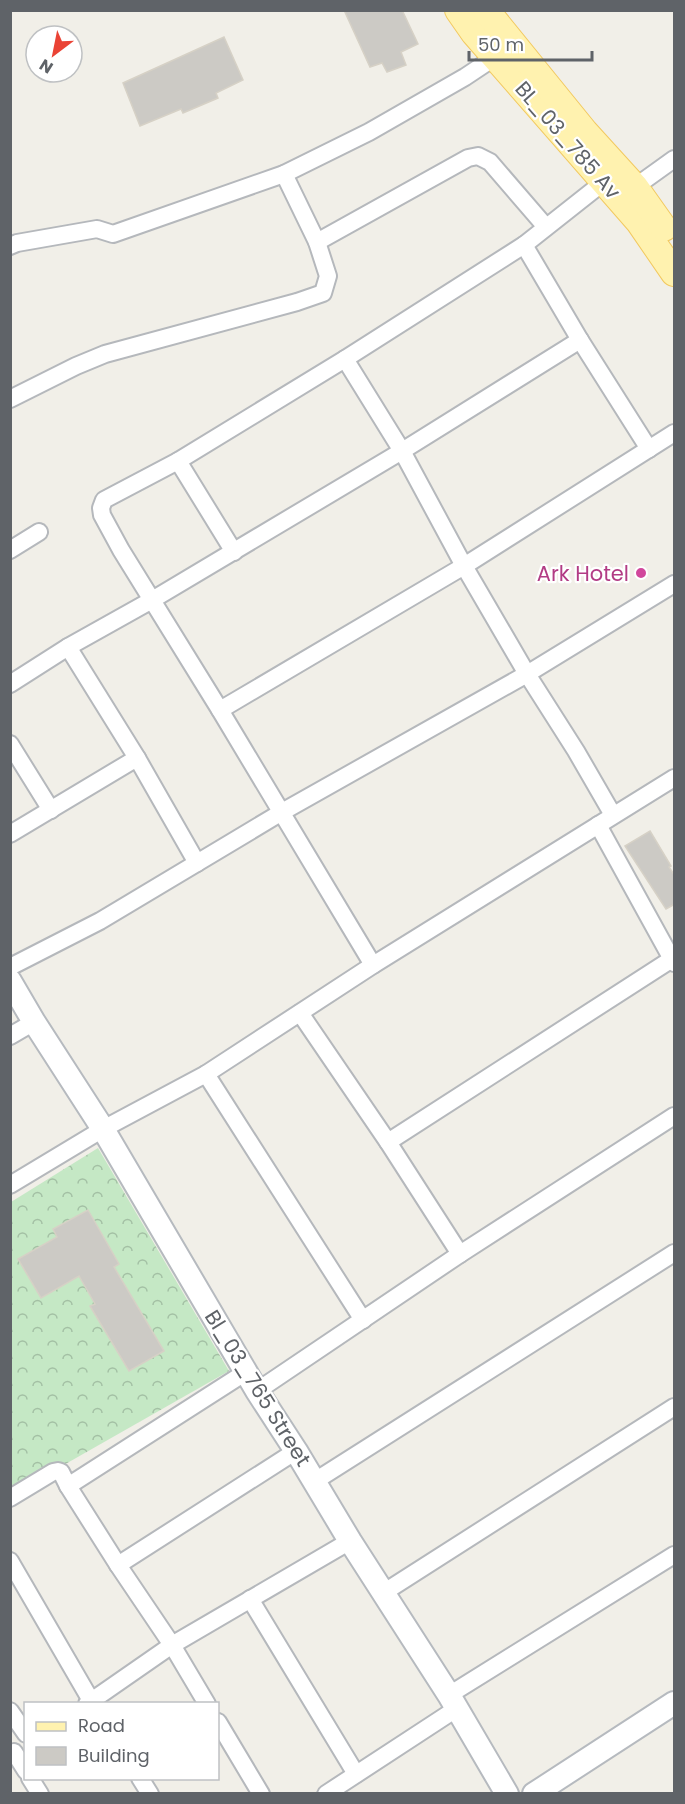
<svg xmlns="http://www.w3.org/2000/svg" width="685" height="1804" viewBox="0 0 685 1804" font-family="Poppins,sans-serif">
	<style>
		.forest { fill: url(#forest-crowns) }
		.building { fill: #cccac5; stroke: #d6d1c6; stroke-width: 1.5 }
		.lines { fill: none; stroke-linecap: round; stroke-linejoin: round }
		.street-casing { stroke: #b5b8bc; stroke-width: 20 }
		.secondary-casing { stroke: #b6babf; stroke-width: 26 }
		.primary-casing { stroke: #f2c960; stroke-width: 28 }
		.street { stroke: #fff; stroke-width: 16 }
		.secondary { stroke: #fff; stroke-width: 22 }
		.primary { stroke: #fff2af; stroke-width: 26 }
		.hotel-dot { fill: #d1479c; stroke: #fff; stroke-width: 2 }
		.labels { text-anchor: middle; dominant-baseline: central; stroke-width: 4.5; stroke-linejoin: round; paint-order: stroke }
		.street-label { font-size: 21px; fill: #5f6368; stroke: #fff }
		.hotel-label { font-size: 21px; fill: #b23c85; stroke: #fff; text-anchor: end }
	</style>
	<defs>
		<pattern id="forest-crowns" width="20" height="18" patternUnits="userSpaceOnUse" patternTransform="scale(1.5)"><rect width="20" height="18" fill="#c5e8c5"/><path d="M2 6a3 3 0 1 1 6 0M12 15a3 3 0 1 1 6 0" fill="none" stroke="#a3c0a4"/></pattern>
	</defs>
	<rect width="100%" height="100%" fill="#f1efe8"/>
	<polygon class="forest" points="98,1148 229,1371 11,1495 11,1202"/>
	<g class="building">
		<polygon points="344,10 402,10 418,44 401,52 406,65 387,72 382,63 370,67"/>
		<polygon points="224,37 243,80 216,93 218,98 183,113 181,109 140,126 123,83"/>
		<polygon points="650,831 671,866 669,867 675,876 675,904 666,909 625,846"/>
		<polygon points="88,1210 119,1264 114,1267 164,1351 129,1371 90,1306 95,1304 79,1276 41,1298 18,1259 57,1237 53,1229"/>
	</g>
	<g class="lines">
		<defs>
			<g id="street">
				<polyline points="635,187 674,159"/>
				<polyline points="317,242 468,158 478,156 490,162 546,227"/>
				<polyline points="524,245 580,340 649,449"/>
				<polyline points="10,246 17,243 97,229 113,234 284,174 369,132 465,77 495,57"/>
				<polyline points="345,359 402,451 464,566 527,674 576,751 613,815"/>
				<polyline points="10,399 76,366 105,354 297,302 323,293 328,276 317,242 284,174"/>
				<polyline points="178,461 234,552"/>
				<polyline points="10,550 39,532"/>
				<polyline points="68,647 137,758 197,863"/>
				<polyline points="10,684 68,647 152,600 402,451 580,340"/>
				<polyline points="220,710 464,566 674,433"/>
				<polyline points="10,744 51,810"/>
				<polyline points="598,825 674,963"/>
				<polyline points="10,834 137,758"/>
				<polyline points="373,965 220,710 121,550 102,515 101,508 104,500 178,461 345,359 524,245 605,181"/>
				<polyline points="10,967 100,921 282,812 527,674 674,584"/>
				<polyline points="300,1013 388,1142 460,1254"/>
				<polyline points="10,1036 34,1022"/>
				<polyline points="206,1074 363,1320"/>
				<polyline points="388,1142 672,959"/>
				<polyline points="10,1185 103,1129 206,1074 373,965 674,778"/>
				<polyline points="257,1391 460,1254 674,1116"/>
				<polyline points="315,1481 674,1253"/>
				<polyline points="68,1486 246,1372"/>
				<polyline points="10,1498 53,1472 58,1471 61,1472 68,1486 118,1565 172,1645 207,1704"/>
				<polyline points="10,1561 93,1704"/>
				<polyline points="118,1565 296,1451"/>
				<polyline points="383,1593 674,1407"/>
				<polyline points="250,1599 356,1774"/>
				<polyline points="449,1695 674,1555"/>
				<polyline points="87,1704 172,1645 350,1541"/>
				<polyline points="10,1711 26,1734"/>
				<polyline points="218,1722 261,1794"/>
				<polyline points="14,1752 26,1771"/>
				<polyline points="30,1778 40,1794"/>
				<polyline points="140,1778 150,1794"/>
				<polyline points="326,1794 456,1709"/>
			</g>
			<g id="secondary">
				<polyline points="10,981 34,1022 103,1129 257,1391 296,1451 350,1541 449,1695 507,1794"/>
				<polyline points="534,1794 674,1703"/>
			</g>
			<g id="primary">
				<polyline points="458,10 474,33 639,222 674,273"/>
				<polyline points="486,10 585,132 635,187 664,228"/>
			</g>
		</defs>
		<use href="#street" class="street-casing"/>
		<use href="#secondary" class="secondary-casing"/>
		<use href="#primary" class="primary-casing"/>
		<use href="#street" class="street"/>
		<use href="#secondary" class="secondary"/>
		<use href="#primary" class="primary"/>
	</g>
	<circle class="hotel-dot" cx="641" cy="573" r="6"/>
	<g class="labels">
		<g class="street-label">
			<text transform="translate(568 140) rotate(49)">BL_03_785 Av</text>
			<text transform="translate(258 1388) rotate(58)">Bl_03_765 Street</text>
		</g>
		<g class="hotel-label">
			<text x="629" y="573">Ark Hotel</text>
		</g>
	</g>
	<rect width="685" height="1804" fill="none" stroke="#5f6368" stroke-width="24"/>
	<rect x="24" y="1702" width="195" height="78" fill="#ffffff" stroke="#bfc1c3" stroke-width="1.5"/>
	<rect x="36" y="1722" width="30" height="9" fill="#fff2af" stroke="#bfc1c3" stroke-width="1.5"/>
	<text x="78" y="1732" font-size="18" fill="#5f6368">Road</text>
	<rect x="36" y="1747" width="30" height="18" fill="#cccac5" stroke="#bfc1c3" stroke-width="1.5"/>
	<text x="78" y="1762" font-size="18" fill="#5f6368">Building</text>
	<g transform="translate(54 54) rotate(212)"><circle r="28" fill="#ffffff" stroke="#bfc1c3" stroke-width="1.5"/>
	<path d="M0-4.5L10 22L0 15L-10 22Z" fill="#ea4335"/>
	<text y="-9" font-size="16" font-weight="bold" text-anchor="middle" fill="#5f6368">N</text>
	</g>
	<path d="M469 51v9h123v-9" fill="none" stroke="#5f6368" stroke-width="3"/>
	<text x="478" y="51" font-size="18" fill="#5f6368" stroke="#ffffff" stroke-width="4.5" paint-order="stroke">50 m</text>
</svg>
